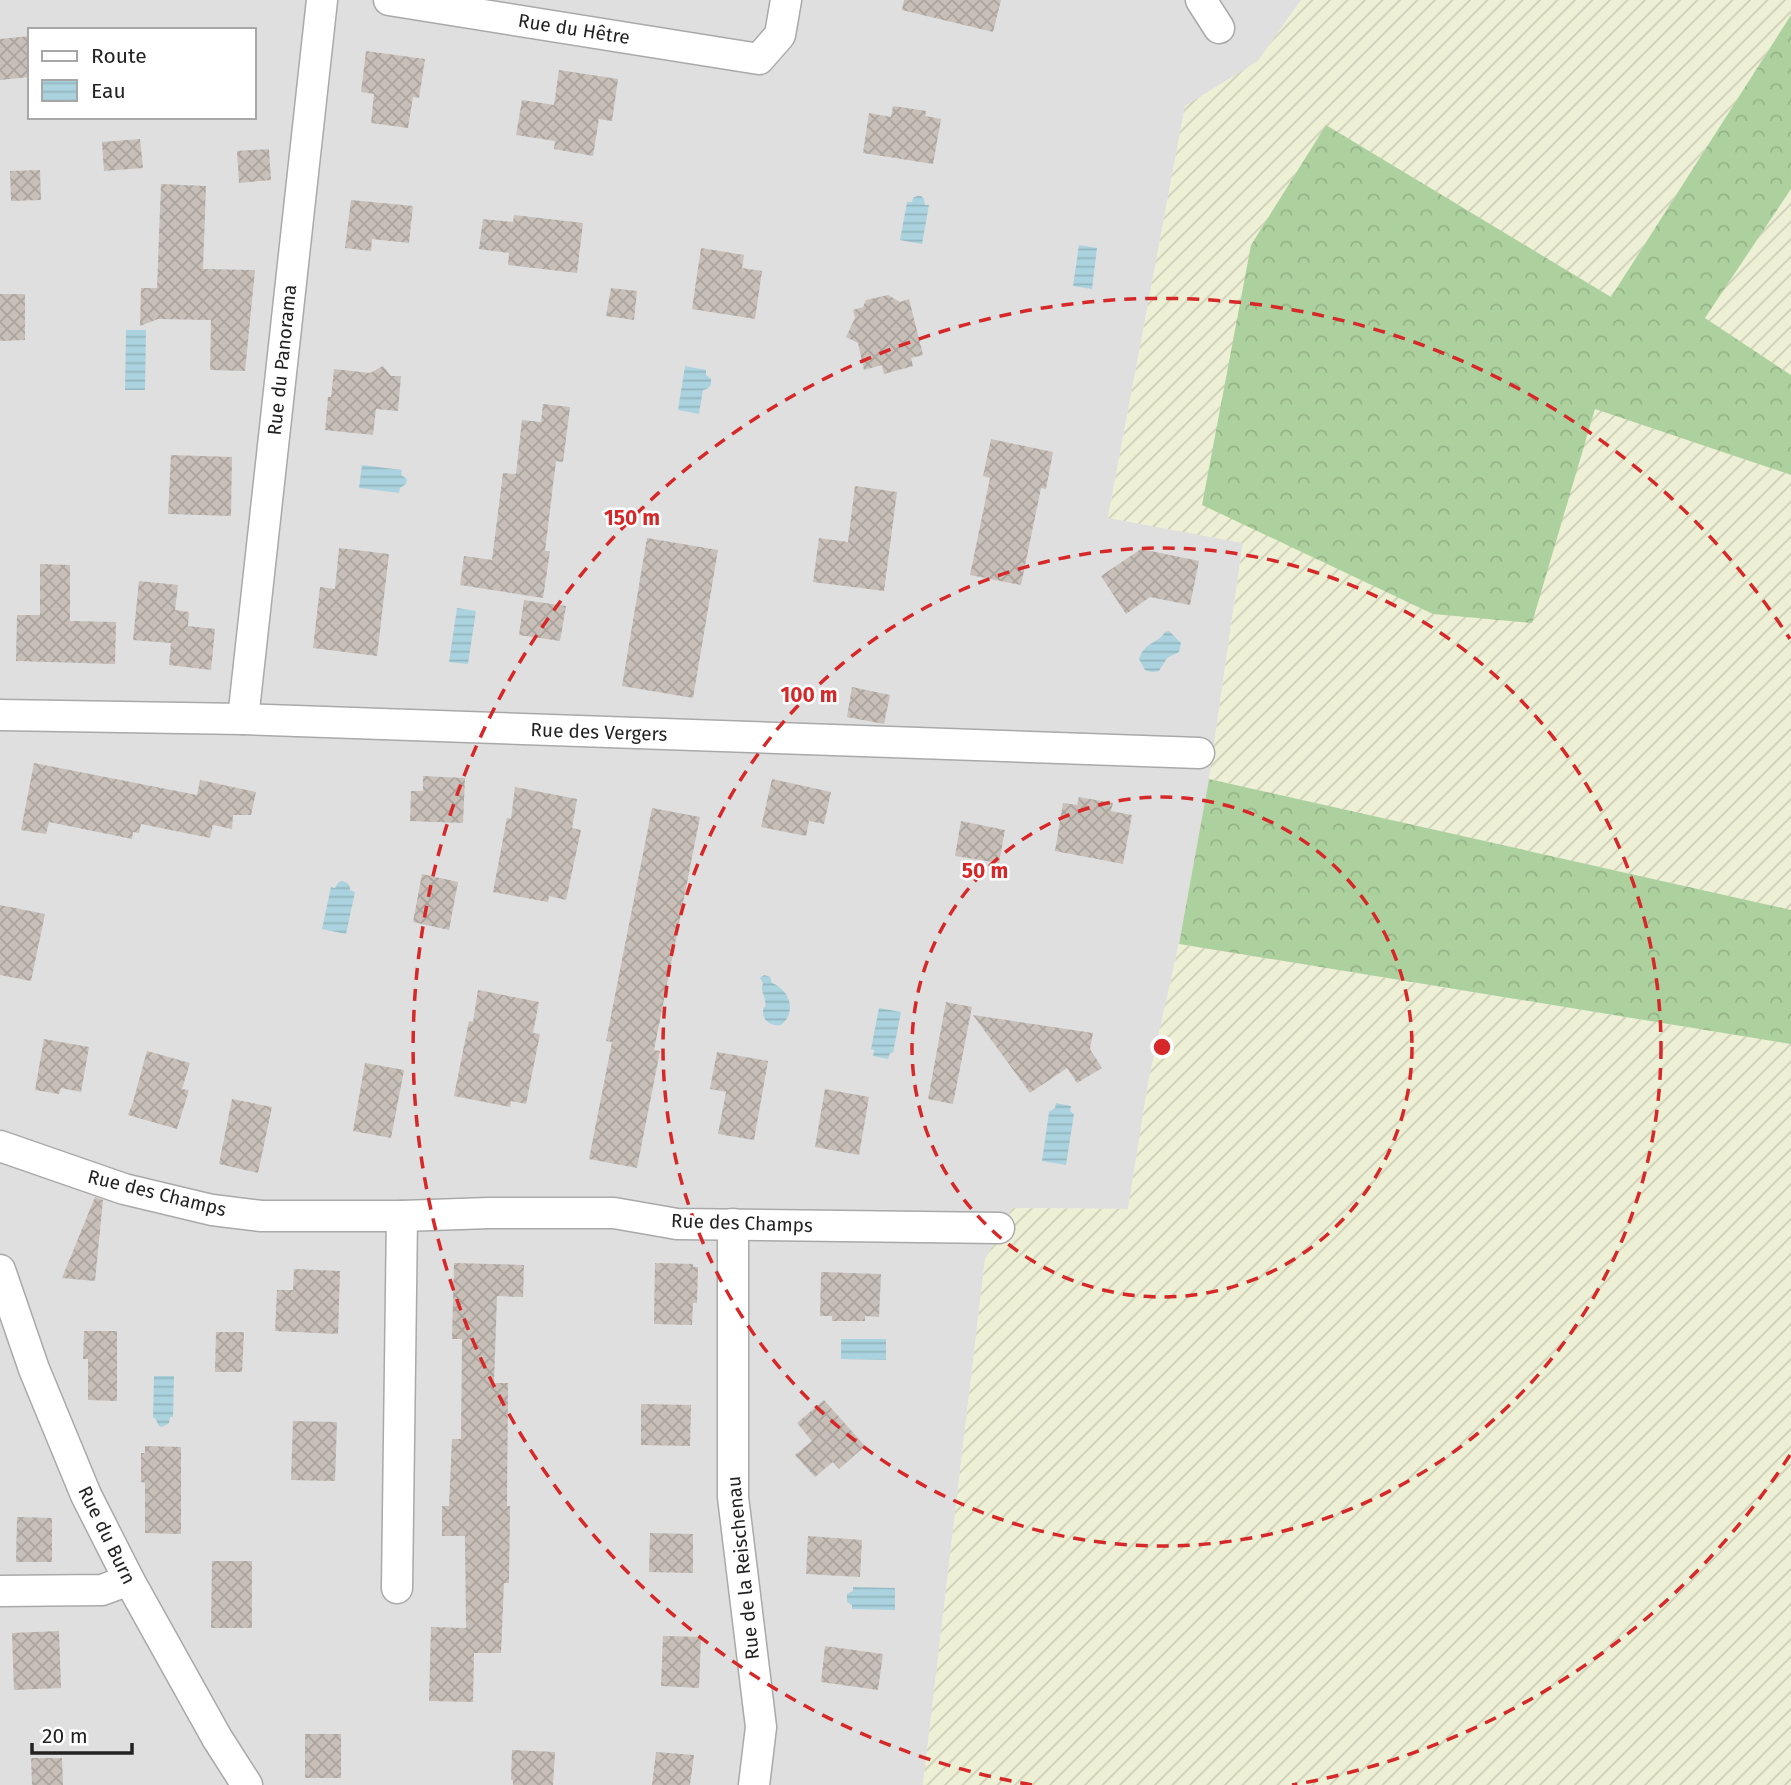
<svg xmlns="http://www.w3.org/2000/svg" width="1791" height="1785" viewBox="0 0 1791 1785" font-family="'Fira Sans',sans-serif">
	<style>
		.residential { fill: #e0dfdf; fill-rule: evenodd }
		.farmland { fill: url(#farmland-furrows) }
		.forest { fill: url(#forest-crowns) }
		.water { fill: url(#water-rules) }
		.building { fill: url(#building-cross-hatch) }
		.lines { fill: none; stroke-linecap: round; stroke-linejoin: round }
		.minor-casing { stroke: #a9a9a9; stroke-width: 33 }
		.minor { stroke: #fff; stroke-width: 30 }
		.ring { fill: none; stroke: #d62828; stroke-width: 3.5; stroke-dasharray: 12 9 }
		.labels { text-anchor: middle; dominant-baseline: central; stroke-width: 5; stroke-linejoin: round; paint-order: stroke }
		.street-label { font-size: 19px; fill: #222; stroke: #fff }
		.centre { fill: #d62828; stroke: #fff; stroke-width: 3.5 }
		.ring-label { font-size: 21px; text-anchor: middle; font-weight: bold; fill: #d62828; stroke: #fff; stroke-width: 5; stroke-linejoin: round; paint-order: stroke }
	</style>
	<defs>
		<pattern id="farmland-furrows" width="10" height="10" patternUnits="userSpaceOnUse" patternTransform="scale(1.75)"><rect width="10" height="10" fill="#eef0d5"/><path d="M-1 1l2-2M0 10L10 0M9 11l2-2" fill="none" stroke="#ccceb7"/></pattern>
		<pattern id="forest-crowns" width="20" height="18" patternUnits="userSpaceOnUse" patternTransform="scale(1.75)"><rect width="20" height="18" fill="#add19e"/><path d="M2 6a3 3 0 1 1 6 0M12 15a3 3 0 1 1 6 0" fill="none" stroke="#95b388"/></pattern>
		<pattern id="water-rules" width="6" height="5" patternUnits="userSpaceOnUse" patternTransform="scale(1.75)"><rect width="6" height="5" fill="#aad3df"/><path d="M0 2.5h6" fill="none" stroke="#92b5bf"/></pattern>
		<pattern id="building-cross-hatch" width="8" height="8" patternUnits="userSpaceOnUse" patternTransform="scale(1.75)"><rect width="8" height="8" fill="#c7bfb8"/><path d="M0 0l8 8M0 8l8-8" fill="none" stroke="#aba49e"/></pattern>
	</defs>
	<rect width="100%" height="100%" fill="#f2efe9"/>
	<path class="residential" d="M0,0h1301l-43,61 -73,46 -77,410 135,25 -34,237 -30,165 -30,134 -21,131 -116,-1 -27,52 -62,525h-923zM30,30h224v87h-224z"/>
	<g class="farmland">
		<polygon points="1301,0 1791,0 1791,15 1611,297 1326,125 1531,623 1595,408 1791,475 1791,910 1209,779 1243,543 1108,518 1185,106 1258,61"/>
		<polygon points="1791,189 1791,375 1704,318"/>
		<polygon points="1179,944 1791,1044 1791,1785 923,1785 985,1260 1012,1208 1128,1209 1149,1078"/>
	</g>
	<g class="forest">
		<polygon points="1791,15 1791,189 1705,318 1791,375 1791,475 1595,409 1532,623 1433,614 1202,505 1251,245 1326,125 1611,297"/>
		<polygon points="1209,779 1791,910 1791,1044 1179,944"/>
	</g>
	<g class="water">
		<polygon points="917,196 921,196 924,199 925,205 929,205 922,244 900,240 907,202 912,202 913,198"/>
		<polygon points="1079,245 1097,248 1092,289 1073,286"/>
		<polygon points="126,330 146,330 145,390 125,390"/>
		<polygon points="685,366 706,370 706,375 711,379 711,385 707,389 703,390 699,414 678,410"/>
		<polygon points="362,465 402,470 401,475 407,479 406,484 400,488 399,493 359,488"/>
		<polygon points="457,608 476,611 468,664 449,662"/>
		<path d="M1169,631l12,12 -2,9 -12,6 -8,13 -7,1 -7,-2 -6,-11c6,-18 19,-15 26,-27z"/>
		<path d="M341,881c5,0 10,4 9,9l5,2 -9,42 -24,-5 9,-42 4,1 3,-5z"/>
		<path d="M764,975l6,2 2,6c18,7 25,29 9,42 -8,1 -17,-2 -18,-12 0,-9 4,-3 2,-12 -1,-9 -5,-9 -2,-18l-3,-5z"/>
		<polygon points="879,1008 901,1012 893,1053 890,1053 888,1059 873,1056 874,1050 871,1049"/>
		<polygon points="1056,1103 1071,1106 1070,1111 1074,1114 1066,1165 1042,1161 1049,1112 1055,1108"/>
		<polygon points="841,1339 886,1339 886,1360 841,1359"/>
		<polygon points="154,1376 174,1376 173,1417 170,1417 169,1423 162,1427 159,1426 155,1418 153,1418"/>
		<polygon points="853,1587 895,1588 895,1610 852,1609 852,1605 847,1602 847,1594 853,1591"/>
	</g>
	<g class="building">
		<polygon points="904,0 1001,0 993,32 902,10"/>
		<polygon points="30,36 30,77 0,80 0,39"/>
		<polygon points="366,51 425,59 419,98 413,97 408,128 371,123 374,94 361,92"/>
		<polygon points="559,70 618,79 612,121 599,119 593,156 554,149 555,141 516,135 522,100 554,105"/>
		<polygon points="893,106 926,111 925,116 941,119 933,164 863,153 869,113 891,117"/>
		<polygon points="140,139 143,168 104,171 102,142"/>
		<polygon points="269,149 271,180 239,183 237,151"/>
		<polygon points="40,170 41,200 11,201 10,171"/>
		<polygon points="161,184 206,186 203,269 255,270 245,371 210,370 211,320 158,319 140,326 141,288 157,288"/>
		<polygon points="351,200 413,206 409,243 372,239 371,251 345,248"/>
		<polygon points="514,215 583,223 577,273 508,265 509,253 479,249 483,219 513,222"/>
		<polygon points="701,248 744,255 742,268 762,271 755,319 692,309"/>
		<polygon points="611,288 637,291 634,320 606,316"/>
		<polygon points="0,294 25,294 25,340 0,341"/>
		<polygon points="888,295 900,302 909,299 923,355 911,358 913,366 884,374 882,365 864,370 858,343 846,337 855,318 853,310 863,307 866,300"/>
		<polygon points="383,366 391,376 401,376 398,411 376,409 373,435 325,430 328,397 331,397 334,369 370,373"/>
		<polygon points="543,404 570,407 563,462 556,461 545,551 550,551 543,598 460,585 464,556 492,560 503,473 516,474 522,420 541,422"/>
		<polygon points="991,439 1053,452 1046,489 1041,488 1021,585 970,575 990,478 983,476"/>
		<polygon points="171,455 232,457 231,516 168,514"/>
		<polygon points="855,486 897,492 884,591 813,582 819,538 848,542"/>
		<polygon points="647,538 718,550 693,698 622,686"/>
		<polygon points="339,548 389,554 377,656 313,648 320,587 335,589"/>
		<polygon points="1141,549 1199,561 1190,605 1150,597 1126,614 1101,576"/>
		<polygon points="40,564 70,565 70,621 116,622 115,664 16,661 17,615 40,615"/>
		<polygon points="139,581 178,585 175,610 189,612 188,626 215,629 211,670 169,665 171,643 133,640"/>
		<polygon points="524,600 566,606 560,641 519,635"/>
		<polygon points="852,687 890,695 884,724 847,717"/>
		<polygon points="34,763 197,795 200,780 256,792 251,815 233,815 232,829 213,825 210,838 141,824 139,833 133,832 132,839 49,822 46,834 21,830"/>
		<polygon points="423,776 465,778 463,823 410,821 411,791 423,791"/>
		<polygon points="772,779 831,792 824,824 809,821 806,836 761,827"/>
		<polygon points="515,787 577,799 572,828 581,830 566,900 549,896 548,902 493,892 507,818 511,819"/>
		<polygon points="1079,797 1113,803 1111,811 1132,815 1123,864 1055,851 1063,803 1077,805"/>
		<polygon points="652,808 700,817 654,1050 660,1051 637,1168 589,1159 612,1042 606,1041"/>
		<polygon points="961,821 1005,830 999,863 955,856"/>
		<polygon points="422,874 458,882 449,930 413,922"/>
		<polygon points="0,905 45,914 31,981 0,975"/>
		<polygon points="478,990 539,1002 533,1033 540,1034 526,1104 511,1101 510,1107 454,1096 469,1021 473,1022"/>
		<polygon points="946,1002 972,1007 953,1104 928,1099"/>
		<polygon points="973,1015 1093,1033 1090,1049 1102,1068 1077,1083 1067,1068 1030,1093"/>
		<polygon points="44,1039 89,1047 81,1092 61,1088 59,1094 35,1090"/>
		<polygon points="147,1051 190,1063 182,1089 189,1090 177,1129 128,1115 133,1102"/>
		<polygon points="717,1052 768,1061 754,1140 718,1134 726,1092 710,1089"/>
		<polygon points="365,1063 404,1070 391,1138 353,1131"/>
		<polygon points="825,1089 869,1097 859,1155 815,1147"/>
		<polygon points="232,1099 272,1107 258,1173 219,1164"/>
		<polygon points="95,1197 103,1200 95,1281 62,1278"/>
		<polygon points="454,1263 524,1265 523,1297 497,1296 494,1383 508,1383 507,1506 510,1506 509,1583 504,1583 501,1653 474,1653 473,1702 429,1701 431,1627 466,1628 465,1536 442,1536 442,1506 449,1506 452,1439 461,1439 462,1339 452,1339"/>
		<polygon points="655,1263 693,1264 693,1267 698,1267 697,1303 693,1303 692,1325 654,1324"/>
		<polygon points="294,1269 340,1271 338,1334 275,1331 277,1290 293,1290"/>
		<polygon points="821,1272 881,1274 879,1317 865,1316 865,1321 832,1321 832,1316 820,1316"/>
		<polygon points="84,1331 117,1331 117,1401 88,1400 88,1359 83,1359"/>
		<polygon points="216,1332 244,1332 242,1372 215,1372"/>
		<polygon points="824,1400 865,1446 839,1469 833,1462 815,1477 795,1455 812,1441 797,1423"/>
		<polygon points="641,1404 691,1405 690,1446 641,1445"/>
		<polygon points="293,1421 337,1422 335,1481 291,1480"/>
		<polygon points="145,1446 181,1447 181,1534 145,1533 145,1483 141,1482 141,1453 145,1453"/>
		<polygon points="17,1517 52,1518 52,1562 16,1562"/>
		<polygon points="650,1533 693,1534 693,1573 649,1572"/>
		<polygon points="808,1536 862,1540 860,1577 806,1574"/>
		<polygon points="212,1561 252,1561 252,1628 211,1628"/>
		<polygon points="59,1631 61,1688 14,1690 12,1633"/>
		<polygon points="663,1636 701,1637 699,1688 661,1686"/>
		<polygon points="825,1646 883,1654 878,1690 821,1682"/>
		<rect x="305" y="1734" width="36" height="44"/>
		<polygon points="512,1750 555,1752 553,1785 513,1785 513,1780 511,1780"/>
		<polygon points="656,1752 694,1755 690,1785 652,1785"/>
		<polygon points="31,1758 62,1758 63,1785 32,1785"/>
	</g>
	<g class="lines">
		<defs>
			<g id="minor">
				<polyline points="389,0 759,59 780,35 786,0"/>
				<polyline points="1201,0 1219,28"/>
				<polyline points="0,715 243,719 1199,753"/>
				<polyline points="243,719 322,0"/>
				<polyline points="0,1146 124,1189 212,1210 261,1216 402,1216 489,1213 614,1213 677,1224 999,1228"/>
				<polyline points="733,1224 733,1497 761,1727 754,1785"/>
				<polyline points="0,1270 34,1369 86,1495 129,1580 217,1738 247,1785"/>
				<polyline points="397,1588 402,1216"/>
				<polyline points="0,1591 102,1590 129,1580"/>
			</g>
		</defs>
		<use href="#minor" class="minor-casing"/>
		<use href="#minor" class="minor"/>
	</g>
	<g class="ring">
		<circle cx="1162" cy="1047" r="250"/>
		<circle cx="1162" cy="1047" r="499"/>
		<path d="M1790 1455A749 749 0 0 1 1292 1785M1032 1785A749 749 0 1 1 1790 639"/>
	</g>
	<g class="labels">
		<g class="street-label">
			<text transform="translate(574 29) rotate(9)">Rue du Hêtre</text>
			<text transform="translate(282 360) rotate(-84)">Rue du Panorama</text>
			<text transform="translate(599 732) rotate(2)">Rue des Vergers</text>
			<text transform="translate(157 1193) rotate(14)">Rue des Champs</text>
			<text transform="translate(742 1223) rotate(2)">Rue des Champs</text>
			<text transform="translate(107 1535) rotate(64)">Rue du Burn</text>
			<text transform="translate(743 1568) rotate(-96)">Rue de la Reischenau</text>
		</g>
	</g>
	<circle cx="1162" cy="1047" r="10" class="centre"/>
	<g class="ring-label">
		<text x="632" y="525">150 m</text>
		<text x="809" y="702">100 m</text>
		<text x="985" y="878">50 m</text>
	</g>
	<rect x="28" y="28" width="228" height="91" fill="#ffffff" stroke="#a7a7a7" stroke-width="2"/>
	<rect x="42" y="51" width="35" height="10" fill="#ffffff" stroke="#a7a7a7" stroke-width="2"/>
	<text x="91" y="63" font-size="21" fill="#222222">Route</text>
	<rect x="42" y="80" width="35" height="21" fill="url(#water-rules)" stroke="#a7a7a7" stroke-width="2"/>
	<text x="91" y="98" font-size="21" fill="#222222">Eau</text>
	<path d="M32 1743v10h100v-10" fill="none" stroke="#222222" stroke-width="3.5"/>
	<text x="42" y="1743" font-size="21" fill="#222222" stroke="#ffffff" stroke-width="5" paint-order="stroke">20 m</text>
</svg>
